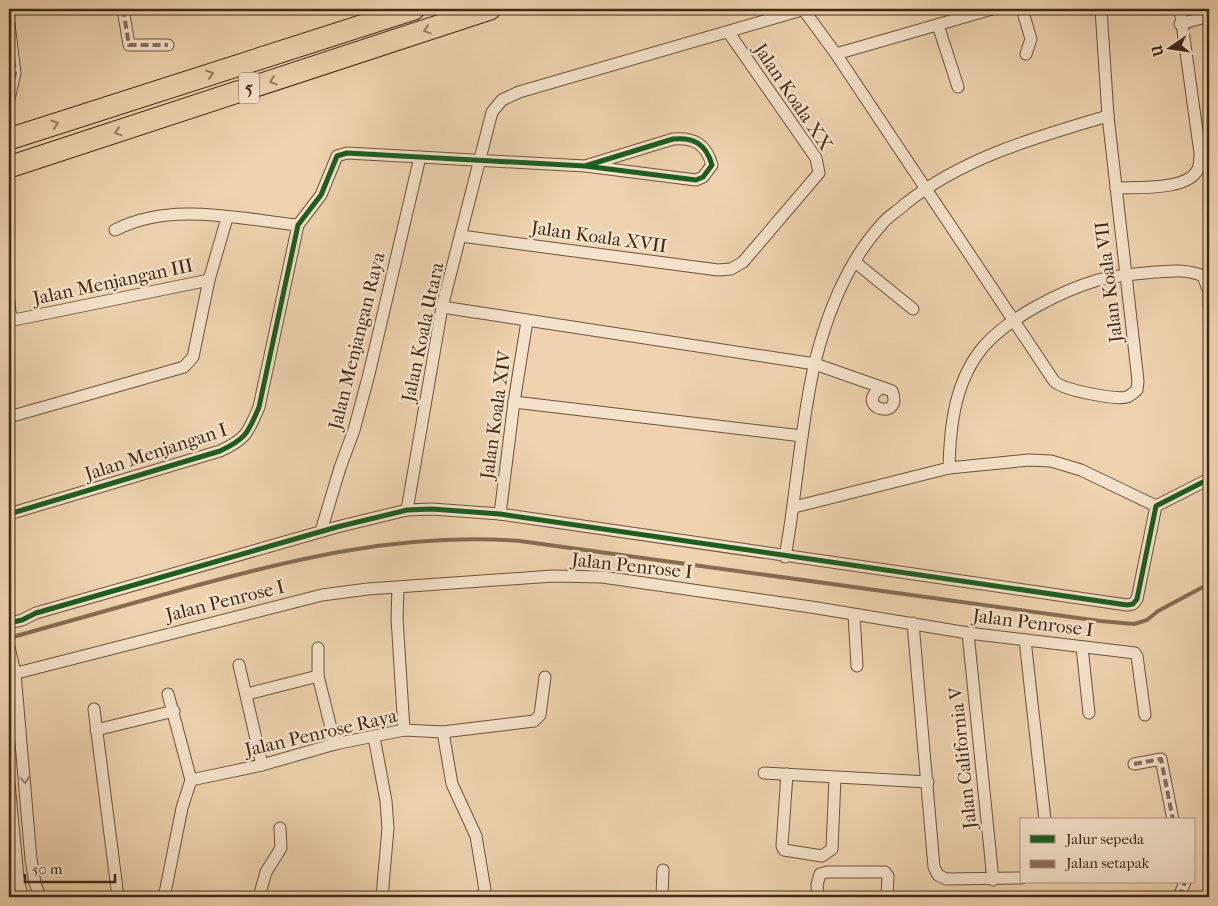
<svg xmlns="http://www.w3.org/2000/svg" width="1218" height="906" viewBox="0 0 1218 906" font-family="'IM FELL French Canon',serif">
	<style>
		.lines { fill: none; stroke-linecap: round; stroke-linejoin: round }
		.stream { stroke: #856c52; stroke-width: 4 }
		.minor-casing { stroke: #6c543c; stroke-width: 13 }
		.motorway-casing { stroke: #402916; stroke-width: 23 }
		.minor { stroke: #f4e2ca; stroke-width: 11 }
		.motorway { stroke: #eed3ae; stroke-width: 21 }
		.quiet { stroke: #8d6e63; stroke-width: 4; stroke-dasharray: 8 4; stroke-linecap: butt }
		.cycleway-casing { stroke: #f4e2ca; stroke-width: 8 }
		.cycleway { stroke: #1b5e20; stroke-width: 5 }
		.oneway { stroke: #977e62 }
		.oneway2 { stroke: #9a8670 }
		.labels { text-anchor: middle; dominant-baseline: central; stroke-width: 5; stroke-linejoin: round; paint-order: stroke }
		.shield { fill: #f4e2ca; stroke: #76604c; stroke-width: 1 }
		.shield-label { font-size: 18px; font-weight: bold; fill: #402916 }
		.street-label { font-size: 19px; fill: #402916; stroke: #f4e2ca }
	</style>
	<rect width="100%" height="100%" fill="#eed3ae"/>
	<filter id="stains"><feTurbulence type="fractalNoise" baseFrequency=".004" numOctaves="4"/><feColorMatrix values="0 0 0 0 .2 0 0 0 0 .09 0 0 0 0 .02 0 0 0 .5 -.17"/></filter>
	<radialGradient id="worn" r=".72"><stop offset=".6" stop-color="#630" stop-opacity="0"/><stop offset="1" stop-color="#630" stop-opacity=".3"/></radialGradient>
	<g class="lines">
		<path class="stream" d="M9,638c57,-16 114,-32 171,-48 112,-31 223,-58 340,-49l580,80 34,3 13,-4 11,-9 45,-24h6"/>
		<defs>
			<g id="minor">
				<polyline points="123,9 129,45 168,45"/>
				<path d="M803,9l33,45 218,327c8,9 61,19 73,16 3,-1 7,-5 10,-7l1,-9 -30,-265 -7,-107"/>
				<polyline points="1022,9 1031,39 1026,54"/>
				<polyline points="9,24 15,73 9,99"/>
				<polyline points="1180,24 1209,16"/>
				<polyline points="938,25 958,87"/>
				<polyline points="836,54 992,9"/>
				<path d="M1116,188c21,-1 72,3 82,-19 2,-5 2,-12 2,-16l-20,-144"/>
				<path d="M115,230c56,-29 124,-11 183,-5"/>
				<polyline points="461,236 718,270 731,269 743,262 819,173 816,158 729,33"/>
				<polyline points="855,262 913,309"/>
				<polyline points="9,301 10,313 14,320 209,280"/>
				<path d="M442,307l373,57 77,27c12,30 -37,18 -13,-2"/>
				<polyline points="514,402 802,436"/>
				<polyline points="9,417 184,367 193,357 209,280 227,218"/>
				<path d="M949,468c1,-43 6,-88 35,-122 26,-29 77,-55 114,-66 19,-5 37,-6 57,-8 17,-1 32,-3 48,4l6,16v14"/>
				<polyline points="794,507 949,468 1029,460 1051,461 1081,470 1156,506"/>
				<polyline points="407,510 442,307 492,112 502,100 519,92 805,9"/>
				<path d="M9,514l211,-63c26,-12 28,-18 39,-44l39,-182 23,-30 16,-39 10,-3 238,13 111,14 7,-3 9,-12c-6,-21 -18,-28 -39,-26l-88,27"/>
				<polyline points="500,514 514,402 527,321"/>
				<polyline points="321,531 340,468 354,430 369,374 420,157"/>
				<path d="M785,557c12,-65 15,-131 30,-195 12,-48 33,-101 67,-138 6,-8 16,-13 23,-20 59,-47 132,-67 203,-88"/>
				<polyline points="398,588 397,618 404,730"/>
				<polyline points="854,615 857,666"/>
				<polyline points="9,623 22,620 36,613 337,527 407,510 432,509 500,514 1127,605 1133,604 1137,599 1156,506 1209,479"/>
				<polyline points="913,623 934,867 938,875 946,879 1022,878"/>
				<polyline points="968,633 993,880"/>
				<polyline points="1025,640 1045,820"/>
				<polyline points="9,647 15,673 31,859 35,883 40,897"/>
				<polyline points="1082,647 1089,713"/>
				<polyline points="318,648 318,676 335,744"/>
				<polyline points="239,665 262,765"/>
				<polyline points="9,675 322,595 368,589 553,576 602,577 811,607 968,633 1135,653 1137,656 1145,715"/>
				<polyline points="168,694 191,780"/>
				<polyline points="247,694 318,676"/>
				<polyline points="94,709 118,897"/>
				<polyline points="96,730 174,711"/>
				<polyline points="443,732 452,784 476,836 485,890 482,897"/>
				<polyline points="374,737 386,801 388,828 382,897"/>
				<polyline points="1134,764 1161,759 1173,820"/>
				<polyline points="764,773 928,782"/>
				<polyline points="787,774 782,846 784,850 822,856 832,849 835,778"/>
				<polyline points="9,783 18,878 22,897"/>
				<polyline points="162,897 165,893 182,808 191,780 262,765 335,744 404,730 443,732 534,721 540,715 545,677"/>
				<polyline points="259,897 266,872 281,848 280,828"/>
				<polyline points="662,897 663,870"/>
				<polyline points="818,897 817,885 820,874 827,872 885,872 888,876 887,897"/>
				<polyline points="1179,897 1185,882"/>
			</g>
			<g id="motorway">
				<polyline points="9,139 414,9"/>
				<polyline points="9,167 490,9"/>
			</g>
		</defs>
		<use href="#minor" class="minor-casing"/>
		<use href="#motorway" class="motorway-casing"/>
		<use href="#minor" class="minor"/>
		<use href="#motorway" class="motorway"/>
		<g class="quiet">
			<polyline points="123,9 129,45 168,45"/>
			<polyline points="9,24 15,73 9,99"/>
			<polyline points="1134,764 1161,759 1173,820"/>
			<polyline points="1179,897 1185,882"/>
		</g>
		<defs>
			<g id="cycleway">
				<path d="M9,514l211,-63c26,-12 28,-18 39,-44l39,-182 23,-30 16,-39 10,-3 238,13 111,14 7,-3 9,-12c-6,-21 -18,-28 -39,-26l-88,27"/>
				<polyline points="9,623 22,620 36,613 337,527 407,510 432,509 500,514 1127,605 1133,604 1137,599 1156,506 1209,479"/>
			</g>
		</defs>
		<use href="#cycleway" class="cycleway-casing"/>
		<use href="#cycleway" class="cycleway"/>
	</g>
	<defs><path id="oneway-chevron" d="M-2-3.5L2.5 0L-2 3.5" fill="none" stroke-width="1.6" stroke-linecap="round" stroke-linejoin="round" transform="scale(1.25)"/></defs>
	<g class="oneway">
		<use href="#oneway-chevron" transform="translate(427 30) rotate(162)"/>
		<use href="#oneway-chevron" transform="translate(210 74) rotate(-18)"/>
		<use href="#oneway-chevron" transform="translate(273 81) rotate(162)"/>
		<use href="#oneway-chevron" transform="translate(55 124) rotate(-18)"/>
		<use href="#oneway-chevron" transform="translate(118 132) rotate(162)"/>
	</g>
	<use class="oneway2" href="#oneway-chevron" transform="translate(25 780) rotate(85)"/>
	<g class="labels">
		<rect class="shield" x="239" y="72.5" width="20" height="31" rx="4"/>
		<g class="shield-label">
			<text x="249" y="88">5</text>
		</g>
		<g class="street-label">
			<text transform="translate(793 97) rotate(56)">Jalan Koala XX</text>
			<text transform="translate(599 237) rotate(8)">Jalan Koala XVII</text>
			<text transform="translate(113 282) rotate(-12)">Jalan Menjangan III</text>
			<text transform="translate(1109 282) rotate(-97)">Jalan Koala VII</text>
			<text transform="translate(423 332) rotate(-78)">Jalan Koala Utara</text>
			<text transform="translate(357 341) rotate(-76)">Jalan Menjangan Raya</text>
			<text transform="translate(496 415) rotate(-82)">Jalan Koala XIV</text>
			<text transform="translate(156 452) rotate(-18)">Jalan Menjangan I</text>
			<text transform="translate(632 566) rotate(6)">Jalan Penrose I</text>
			<text transform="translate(225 601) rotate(-14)">Jalan Penrose I</text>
			<text transform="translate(1033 623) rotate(7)">Jalan Penrose I</text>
			<text transform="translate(321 733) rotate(-13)">Jalan Penrose Raya</text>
			<text transform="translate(963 758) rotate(-96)">Jalan California V</text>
		</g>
	</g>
	<rect width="1218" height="906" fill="none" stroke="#eed3ae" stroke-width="30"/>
	<rect x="10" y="10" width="1198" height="886" fill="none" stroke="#402916" stroke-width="2.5"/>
	<rect x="15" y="15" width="1188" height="876" fill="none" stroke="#402916"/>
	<rect x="1020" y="818" width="175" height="65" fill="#f4e2ca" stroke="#ac9882"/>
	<rect x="1030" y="835" width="25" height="8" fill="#1b5e20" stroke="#ac9882"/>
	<text x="1066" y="844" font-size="15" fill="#402916">Jalur sepeda</text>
	<rect x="1030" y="860" width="25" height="8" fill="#8d6e63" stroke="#ac9882"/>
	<text x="1066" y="868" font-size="15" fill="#402916">Jalan setapak</text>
	<g transform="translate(1170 48) rotate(257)" stroke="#f4e2ca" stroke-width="4" paint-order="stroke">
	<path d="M0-4L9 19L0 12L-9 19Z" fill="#402916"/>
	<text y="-8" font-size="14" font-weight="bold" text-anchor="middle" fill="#402916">U</text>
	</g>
	<path d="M25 874v8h90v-8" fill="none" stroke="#402916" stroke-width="2.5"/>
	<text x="32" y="874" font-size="15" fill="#402916" stroke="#f4e2ca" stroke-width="4" paint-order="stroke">50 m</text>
	<rect width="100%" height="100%" filter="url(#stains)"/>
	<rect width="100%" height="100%" fill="url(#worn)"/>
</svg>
